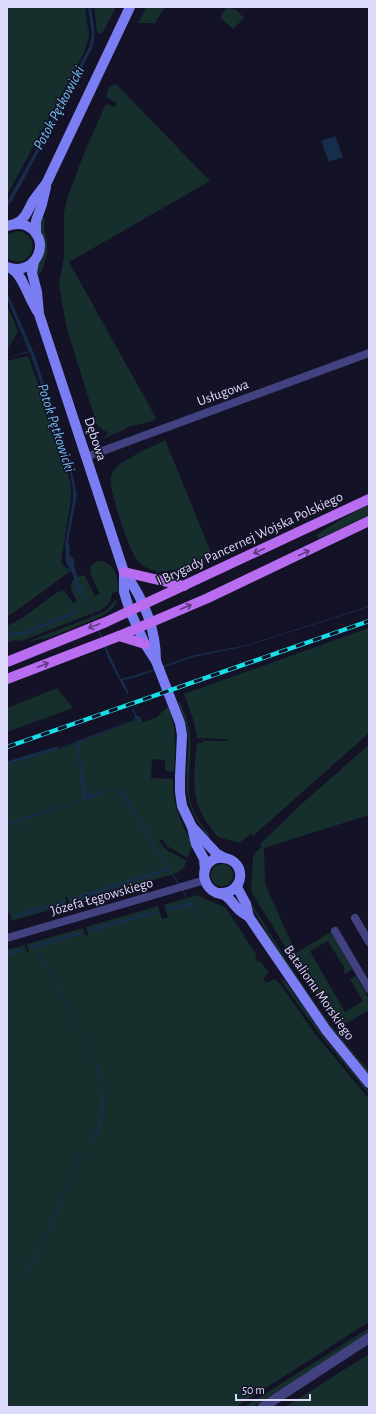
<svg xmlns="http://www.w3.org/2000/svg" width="376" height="1414" viewBox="0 0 376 1414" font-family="'Alegreya Sans',sans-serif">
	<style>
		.green { fill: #162f2d }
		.water { fill: #162d4c }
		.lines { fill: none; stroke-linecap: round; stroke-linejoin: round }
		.stream { stroke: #162d4c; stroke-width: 3 }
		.minor { stroke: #424280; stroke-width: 8 }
		.tertiary { stroke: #424280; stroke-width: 10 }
		.secondary { stroke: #7b7ef2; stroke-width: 10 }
		.primary { stroke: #b86cf0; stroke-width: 10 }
		.rail-casing { stroke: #1adde8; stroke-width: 4.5 }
		.rail { stroke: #141226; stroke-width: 3; stroke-dasharray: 9; stroke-linecap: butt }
		.oneway { stroke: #5e3a81 }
		.labels { text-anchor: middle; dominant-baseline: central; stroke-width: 3; stroke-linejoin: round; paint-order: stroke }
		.street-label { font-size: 14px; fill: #dcdafb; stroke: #141226 }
		.water-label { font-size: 15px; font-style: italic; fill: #73bdf1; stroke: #141226 }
	</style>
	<rect width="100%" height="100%" fill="#141226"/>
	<g class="green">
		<polygon points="7,7 85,7 89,37 83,55 7,195"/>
		<polygon points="94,7 116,7 102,34 97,32"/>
		<polygon points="147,7 165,7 155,23 138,23"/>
		<polygon points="227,7 236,10 244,18 233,29 221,18 221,15"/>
		<polygon points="116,84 210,181 69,262 156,418 153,421 127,427 126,429 103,439 108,433 98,426 95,419 67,329 59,285 64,257 64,212 68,196 85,151 106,104 114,107 117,103 106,97 109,87"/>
		<polygon points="41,217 45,219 44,227 47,243 47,254 42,271 36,276"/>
		<path d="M17,231c29,4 12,43 -10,27v-23z"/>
		<polygon points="7,305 18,331 7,351"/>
		<path d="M28,356c10,28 22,57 30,87 5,18 15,37 13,56l-10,63 3,5 6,2v2l-36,27 -27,19v-256z"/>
		<path d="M165,440l48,117 -33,12 -24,3v-1c-8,-2 -14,-5 -19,-11 -8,-11 -25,-62 -26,-76 -1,-4 0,-8 2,-12 5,-11 39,-25 52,-32z"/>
		<polygon points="369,505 369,515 318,539 316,535 347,516"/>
		<path d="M98,561c16,0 20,16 21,30l-7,2c-1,9 -4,12 -11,17l-80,31 -5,-1 -9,3v-17l15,-8 36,-26 6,-1 9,12 4,-2c-4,-8 -11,-17 -1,-23 3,-2 5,-3 9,-2l10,20 5,-2 -9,-19 -1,-7 2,-4z"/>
		<path d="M118,599l-5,9 -11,8 -51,21 -24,5 77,-30c6,-4 9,-11 14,-13z"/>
		<path d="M369,628v105l-116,103 -2,-2 -12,9 -21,-6c-6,-7 -12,-15 -16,-23 -12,-22 -7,-48 -5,-71h5l1,-2h25l-1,-2 -30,-1 -3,-16 -10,-28z"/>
		<polygon points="57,688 73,708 7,732 7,708"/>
		<path d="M180,702c4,10 9,21 10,32 3,25 -6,49 2,73 4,11 11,20 18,29l-2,1c-19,-25 -23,-41 -21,-71 1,-10 2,-21 1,-31 -1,-11 -6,-22 -10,-32z"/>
		<path d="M168,706c9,22 7,42 6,65l-5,1 -4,-2v-10l-13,-1 -1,19 20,1 2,2c-1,25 9,44 21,65l-3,3 -3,9 -21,-12 -5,-7 -3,1 6,9 22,12 -3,6 -7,6 -107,31 -3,-7h-2l2,8 -55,16 -3,-8h-2v-149l73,-22 58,-23 1,4h2l16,-6z"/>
		<polygon points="369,745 369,815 264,848 265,884 296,953 331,932 352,969 345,974 343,970 345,969 328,941 310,951 345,1012 363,1001 350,979 356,976 369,999 369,1010 340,1027 294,961 251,891 253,857 255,853 262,846 260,844 307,799"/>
		<circle cx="222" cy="875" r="11"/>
		<polygon points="197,895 226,908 257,956 255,957 258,962 260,961 269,973 263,978 266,983 275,979 281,985 315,1034 369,1099 369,1322 236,1407 7,1407 7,950 24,945 27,952 29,952 27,944 83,928 85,935 88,935 86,927 158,906 162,919 168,917 164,905"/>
		<path d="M249,899c21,34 41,68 63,100 18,26 37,49 57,72v4c-18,-21 -35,-42 -51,-65 -26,-35 -48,-73 -71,-110z"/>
		<polygon points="280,979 285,981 325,1038 369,1091 369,1094 318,1032"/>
		<polygon points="369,1328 369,1333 253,1407 244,1407"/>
		<polygon points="369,1354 369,1407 285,1407"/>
	</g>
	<g class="water">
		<path d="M88,7h3c2,14 6,28 1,41l-42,83 -38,70 -5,5v-4l41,-73 42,-84 2,-11z"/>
		<polygon points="335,136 343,157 329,162 321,141"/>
		<path d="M7,293l5,10 23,53 36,111 6,28 -9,47 2,7 -1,5 5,6v5l5,18 5,5 -1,4 28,66 10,21 12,-3 62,-21 52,-10 122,-39v1l-122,39 -53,11 -61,21 -10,2 6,14h-2l-17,-32 -21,-54 -8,-15 -5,-2c0,-10 -4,-21 -10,-28l-1,-18 8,-45v-11l-4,-22 -13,-39 -26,-76 -23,6 22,-7 -22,-53z"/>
		<polygon points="132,709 134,709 136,715 140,717 142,722 139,723 137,719 78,743 86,793 89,795 119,788 122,790 190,902 199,914 198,916 120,792 117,789 22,820 34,851 21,820 7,825 7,823 83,799 78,756 75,743 53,749 75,742 133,720 135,716"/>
		<polygon points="35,944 92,1050 98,1065 102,1088 104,1106 101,1127 99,1132 86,1146 79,1159 56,1215 35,1258 29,1268 7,1288 27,1268 40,1246 74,1170 77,1159 99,1127 101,1106 101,1089 95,1059 92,1052 34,945"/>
	</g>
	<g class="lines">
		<g class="stream">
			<polyline points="7,637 14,633 22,634 66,616 77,612"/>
			<polyline points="7,763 57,748"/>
			<polyline points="72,899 169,869"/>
			<polyline points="169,909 185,906 189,903 191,905"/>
			<polyline points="14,916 62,902"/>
			<polyline points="91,930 156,912"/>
			<polyline points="32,947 81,933"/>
			<polyline points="7,954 22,950"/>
		</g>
		<g class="minor">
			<polyline points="86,457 369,353"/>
			<polyline points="355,918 369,942"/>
			<polyline points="335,931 369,989"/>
			<polyline points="7,938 205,880"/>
		</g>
		<polyline class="tertiary" points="263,1407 369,1338"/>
		<g class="secondary">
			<path d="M15,224c10,-4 13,-14 18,-23 4,-6 10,-13 14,-19l83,-175"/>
			<path d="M7,226c6,-2 12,-3 18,-1 29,12 12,53 -18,42"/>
			<polyline points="36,234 36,221 42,204 46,187"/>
			<path d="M34,261l-2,12 5,19 2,22 85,258c19,26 32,56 32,89"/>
			<path d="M12,269c9,6 11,15 16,24 2,6 6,12 9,18"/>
			<polyline points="124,572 124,592 130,611 145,644 156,661 180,723 182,735 180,777 180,792 182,806 192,827 196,844 204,859 205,870"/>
			<polyline points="193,828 216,853 225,858"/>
			<polyline points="237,885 238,889 246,904 249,917"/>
			<path d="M219,893c26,2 29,-33 4,-35 -6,-1 -12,2 -16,7 -6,9 -2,22 8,27 3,2 8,2 11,4 5,4 9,10 13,14 3,3 7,5 10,7l77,113 43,53"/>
		</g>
		<g class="primary">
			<polyline points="124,572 184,586"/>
			<polyline points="119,636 145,644"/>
			<polyline points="7,662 106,622 369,499"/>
			<polyline points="7,679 119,636 208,598 369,521"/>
		</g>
		<defs>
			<polyline id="rail" points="7,747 369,621"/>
		</defs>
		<use href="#rail" class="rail-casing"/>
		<use href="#rail" class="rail"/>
	</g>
	<defs><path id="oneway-shaft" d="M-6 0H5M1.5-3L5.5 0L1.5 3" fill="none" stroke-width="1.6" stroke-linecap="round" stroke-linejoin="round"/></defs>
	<g class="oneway">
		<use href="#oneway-shaft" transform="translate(259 551) rotate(155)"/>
		<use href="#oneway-shaft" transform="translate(304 553) rotate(-25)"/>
		<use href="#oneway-shaft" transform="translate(186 607) rotate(-23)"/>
		<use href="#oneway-shaft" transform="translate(94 626) rotate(158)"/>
		<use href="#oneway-shaft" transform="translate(43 665) rotate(-21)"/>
	</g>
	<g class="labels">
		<g class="street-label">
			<text transform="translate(223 393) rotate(-20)">Usługowa</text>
			<text transform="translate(95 439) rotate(72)">Dębowa</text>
			<text transform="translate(250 539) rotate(-25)">I Brygady Pancernej Wojska Polskiego</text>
			<text transform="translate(102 897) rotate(-16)">Józefa Łęgowskiego</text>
			<text transform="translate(319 993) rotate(55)">Batalionu Morskiego</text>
		</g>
		<g class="water-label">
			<text transform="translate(59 108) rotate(-62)">Potok Pętkowicki</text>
			<text transform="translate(56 428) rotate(72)">Potok Pętkowicki</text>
		</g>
	</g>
	<rect width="376" height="1414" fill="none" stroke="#dcdafb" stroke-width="16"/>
	<path d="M236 1394v6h74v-6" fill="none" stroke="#dcdafb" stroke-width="2"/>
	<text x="242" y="1394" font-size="12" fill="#dcdafb" stroke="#141226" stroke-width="3" paint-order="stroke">50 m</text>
</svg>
